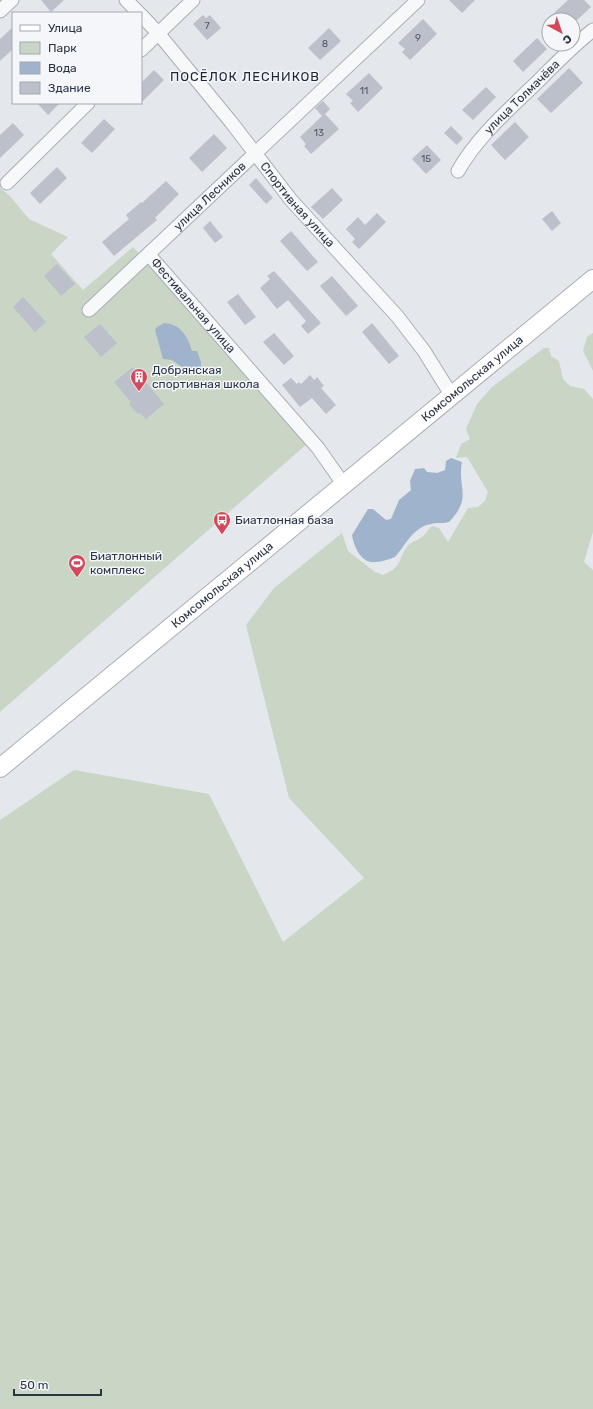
<svg xmlns="http://www.w3.org/2000/svg" width="593" height="1409" viewBox="0 0 593 1409" font-family="Rubik,sans-serif">
	<style>
		.green { fill: #c9d6c5 }
		.water { fill: #9fb4cc }
		.building { fill: #bbc0ca }
		.lines { fill: none; stroke-linecap: round; stroke-linejoin: round }
		.minor-casing { stroke: #a9aeb7; stroke-width: 15 }
		.secondary-casing { stroke: #a9aeb7; stroke-width: 20 }
		.minor { stroke: #f7f8fa; stroke-width: 13 }
		.secondary { stroke: #fff; stroke-width: 18 }
		.labels { text-anchor: middle; dominant-baseline: central; stroke-width: 3; stroke-linejoin: round; paint-order: stroke }
		.number-label { font-size: 10px; fill: #4f5766 }
		.street-label { font-size: 12px; fill: #2b3445; stroke: #f4f6f9 }
		.poi-label { font-size: 12px; fill: #2b3445; stroke: #f4f6f9; text-anchor: start }
		.neighbourhood-label { font-size: 13px; letter-spacing: 1px; fill: #1d2536; stroke: #f4f6f9 }
	</style>
	<rect width="100%" height="100%" fill="#e4e7ec"/>
	<g class="green">
		<polygon points="0,188 9,195 29,219 68,237 51,254 83,290 133,247 308,443 0,712"/>
		<polygon points="593,333 593,371 583,351 587,337"/>
		<path d="M544,348h5l2,8 8,5 4,18 7,7 14,3 9,10v133l-9,30 9,8v839h-593v-589l74,-50 135,24 74,148 81,-64 -75,-80 -43,-173 28,-37 68,-55 6,18 27,21 8,3c23,-9 14,-21 28,-32 3,-2 7,-3 11,-6 4,-3 6,-8 10,-11l7,2 9,14 20,-34 10,-1 7,-6 3,-9 -21,-35 -11,1 5,-14 9,-5 -4,-10 11,-25 15,-17z"/>
	</g>
	<g class="water">
		<path d="M164,323c17,1 24,14 28,28h5l4,11v5l-12,5 -17,-12 -9,-1 -8,-29 2,-3z"/>
		<path d="M451,458l11,4c-5,27 11,35 -13,60 -6,2 -12,0 -18,2 -18,3 -26,22 -36,33 -6,2 -13,5 -19,5 -15,2 -22,-15 -24,-27l16,-26h5l13,11 5,-1 8,-19 12,-10 -1,-9 5,-12 9,-1 3,4 10,1 8,-3 1,-9z"/>
	</g>
	<g class="building">
		<polygon points="41,0 64,0 51,12"/>
		<polygon points="449,0 475,0 462,13"/>
		<polygon points="568,0 584,0 591,7 577,20 557,20 552,15"/>
		<polygon points="203,15 206,18 210,15 221,28 207,40 193,24"/>
		<polygon points="423,19 437,34 410,60 402,52 405,49 398,43"/>
		<polygon points="13,27 13,49 0,61 0,39"/>
		<polygon points="329,28 341,41 320,60 308,48"/>
		<polygon points="537,38 547,49 523,72 513,61"/>
		<polygon points="569,68 583,83 551,113 537,99"/>
		<polygon points="154,70 164,80 141,103 141,83"/>
		<polygon points="369,73 383,88 358,112 350,103 353,101 346,94"/>
		<polygon points="486,87 496,97 473,120 462,110"/>
		<polygon points="323,101 330,109 324,115 325,114 339,129 311,154 304,146 306,144 300,137 322,116 315,108"/>
		<polygon points="37,103 60,103 48,115"/>
		<polygon points="104,119 115,129 92,153 81,143"/>
		<polygon points="515,122 529,137 505,160 491,145"/>
		<polygon points="13,123 24,135 0,158 0,135"/>
		<polygon points="451,126 463,138 457,145 444,133"/>
		<polygon points="214,134 227,148 202,172 189,158"/>
		<polygon points="427,145 441,160 426,174 412,159"/>
		<polygon points="57,167 67,178 40,204 30,193"/>
		<polygon points="256,178 273,198 266,204 249,185"/>
		<polygon points="166,181 179,194 155,218 157,220 114,256 102,242 129,219 126,215 141,202 142,203"/>
		<polygon points="332,188 343,200 323,219 311,207"/>
		<polygon points="552,211 561,223 552,231 542,219"/>
		<polygon points="377,213 386,222 359,249 352,242 355,239 346,229 358,217 365,225"/>
		<polygon points="210,221 223,237 215,243 203,228"/>
		<polygon points="291,231 318,262 307,271 280,241"/>
		<polygon points="57,264 75,284 61,296 44,276"/>
		<polygon points="274,271 321,323 308,334 301,326 306,321 288,300 277,309 260,288 270,279 267,276"/>
		<polygon points="332,276 358,306 346,316 320,286"/>
		<polygon points="238,294 256,317 245,325 227,302"/>
		<polygon points="23,297 46,322 35,332 13,307"/>
		<polygon points="372,323 399,356 389,364 362,332"/>
		<polygon points="100,324 117,343 101,357 84,337"/>
		<polygon points="274,333 294,356 284,365 263,342"/>
		<polygon points="133,367 164,404 146,419 140,413 138,414 129,404 131,402 114,382"/>
		<polygon points="310,375 314,380 317,377 324,386 321,388 336,405 326,414 312,398 300,407 282,385 291,378 297,384 299,382 301,384"/>
	</g>
	<g class="lines">
		<defs>
			<g id="minor">
				<polyline points="126,0 139,13"/>
				<polyline points="0,11 12,0"/>
				<path id="s1" d="M141,15l17,18 73,89 60,78 106,116 27,35 28,45"/>
				<polyline points="141,50 193,0"/>
				<path id="s2" d="M458,171c18,-32 46,-57 72,-82 21,-20 40,-41 63,-59"/>
				<polyline points="7,183 88,103"/>
				<path id="s3" d="M149,255l169,193 26,37"/>
				<path id="s4" d="M89,310l329,-310"/>
			</g>
			<g id="secondary">
				<path id="s5" d="M0,768l593,-489"/>
			</g>
		</defs>
		<use href="#minor" class="minor-casing"/>
		<use href="#secondary" class="secondary-casing"/>
		<use href="#minor" class="minor"/>
		<use href="#secondary" class="secondary"/>
	</g>
	<defs>
		<symbol id="building-pin" viewBox="-11 -11 22 30"><path d="M0 17L-7.5 6A9.5 9.5 0 1 1 7.5 6Z" fill="#d1495b" stroke="#f4f6f9"/><path d="M-4-6H4V6H1V3H-1V6H-4ZM-2.5-4.3h1.7v1.8h-1.7ZM.8-4.3h1.7v1.8H.8ZM-2.5-1h1.7V.8h-1.7ZM.8-1h1.7V.8H.8Z" fill="#fff"/></symbol>
		<symbol id="bus-pin" viewBox="-11 -11 22 30"><path d="M0 17L-7.5 6A9.5 9.5 0 1 1 7.5 6Z" fill="#d1495b" stroke="#f4f6f9"/><path d="M-5-6H5V4H4V6H2V4H-2V6H-4V4H-5ZM-3.5-4V0h7V-4ZM-3.5 1.2v1.5H-2V1.2ZM2 1.2v1.5H3.5V1.2Z" fill="#fff"/></symbol>
		<symbol id="stadium-pin" viewBox="-11 -11 22 30"><path d="M0 17L-7.5 6A9.5 9.5 0 1 1 7.5 6Z" fill="#d1495b" stroke="#f4f6f9"/><path d="M0-5a6.5 5 0 1 0 0 10a6.5 5 0 1 0 0-10ZM-3.5-1.8h7v3.6h-7Z" fill="#fff"/></symbol>
	</defs>
	<g fill-rule="evenodd">
		<use href="#building-pin" x="129" y="367" width="20" height="27"/>
		<use href="#bus-pin" x="212" y="510" width="20" height="27"/>
		<use href="#stadium-pin" x="67" y="553" width="20" height="27"/>
	</g>
	<g class="labels">
		<g class="number-label">
			<text x="207" y="26">7</text>
			<text x="418" y="38">9</text>
			<text x="325" y="44">8</text>
			<text x="364" y="91">11</text>
			<text x="319" y="133">13</text>
			<text x="426" y="159">15</text>
		</g>
		<g class="street-label">
			<text stroke="none"><textPath href="#s2" startOffset="98">улица Толмачёва</textPath></text>
			<text stroke="none"><textPath href="#s4" startOffset="166">улица Лесников</textPath></text>
			<text stroke="none"><textPath href="#s1" startOffset="246">Спортивная улица</textPath></text>
			<text stroke="none"><textPath href="#s3" startOffset="67">Фестивальная улица</textPath></text>
			<text stroke="none"><textPath href="#s5" startOffset="612">Комсомольская улица</textPath></text>
			<text stroke="none"><textPath href="#s5" startOffset="288">Комсомольская улица</textPath></text>
		</g>
		<g class="poi-label">
			<text x="152" y="370">Добрянская<tspan x="152" dy="14">спортивная школа</tspan></text>
			<text x="235" y="520">Биатлонная база</text>
			<text x="90" y="556">Биатлонный<tspan x="90" dy="14">комплекс</tspan></text>
		</g>
		<g class="neighbourhood-label">
			<text x="245" y="76">ПОСЁЛОК ЛЕСНИКОВ</text>
		</g>
	</g>
	<rect x="12" y="12" width="130" height="92" fill="#f4f6f9" stroke="#a4a8b1"/>
	<rect x="20" y="25" width="20" height="6" fill="#ffffff" stroke="#a4a8b1"/>
	<text x="48" y="32" font-size="12" fill="#2b3445">Улица</text>
	<rect x="20" y="42" width="20" height="12" fill="#c9d6c5" stroke="#a4a8b1"/>
	<text x="48" y="52" font-size="12" fill="#2b3445">Парк</text>
	<rect x="20" y="62" width="20" height="12" fill="#9fb4cc" stroke="#a4a8b1"/>
	<text x="48" y="72" font-size="12" fill="#2b3445">Вода</text>
	<rect x="20" y="82" width="20" height="12" fill="#bbc0ca" stroke="#a4a8b1"/>
	<text x="48" y="92" font-size="12" fill="#2b3445">Здание</text>
	<g transform="translate(561 32) rotate(140)"><circle r="19" fill="#f4f6f9" stroke="#a4a8b1"/>
	<path d="M0-3L7 15L0 10L-7 15Z" fill="#d1495b"/>
	<text y="-6" font-size="11" font-weight="bold" text-anchor="middle" fill="#2b3445">С</text>
	</g>
	<path d="M14 1389v6h87v-6" fill="none" stroke="#2b3445" stroke-width="2"/>
	<text x="20" y="1389" font-size="12" fill="#2b3445" stroke="#f4f6f9" stroke-width="3" paint-order="stroke">50 m</text>
</svg>
